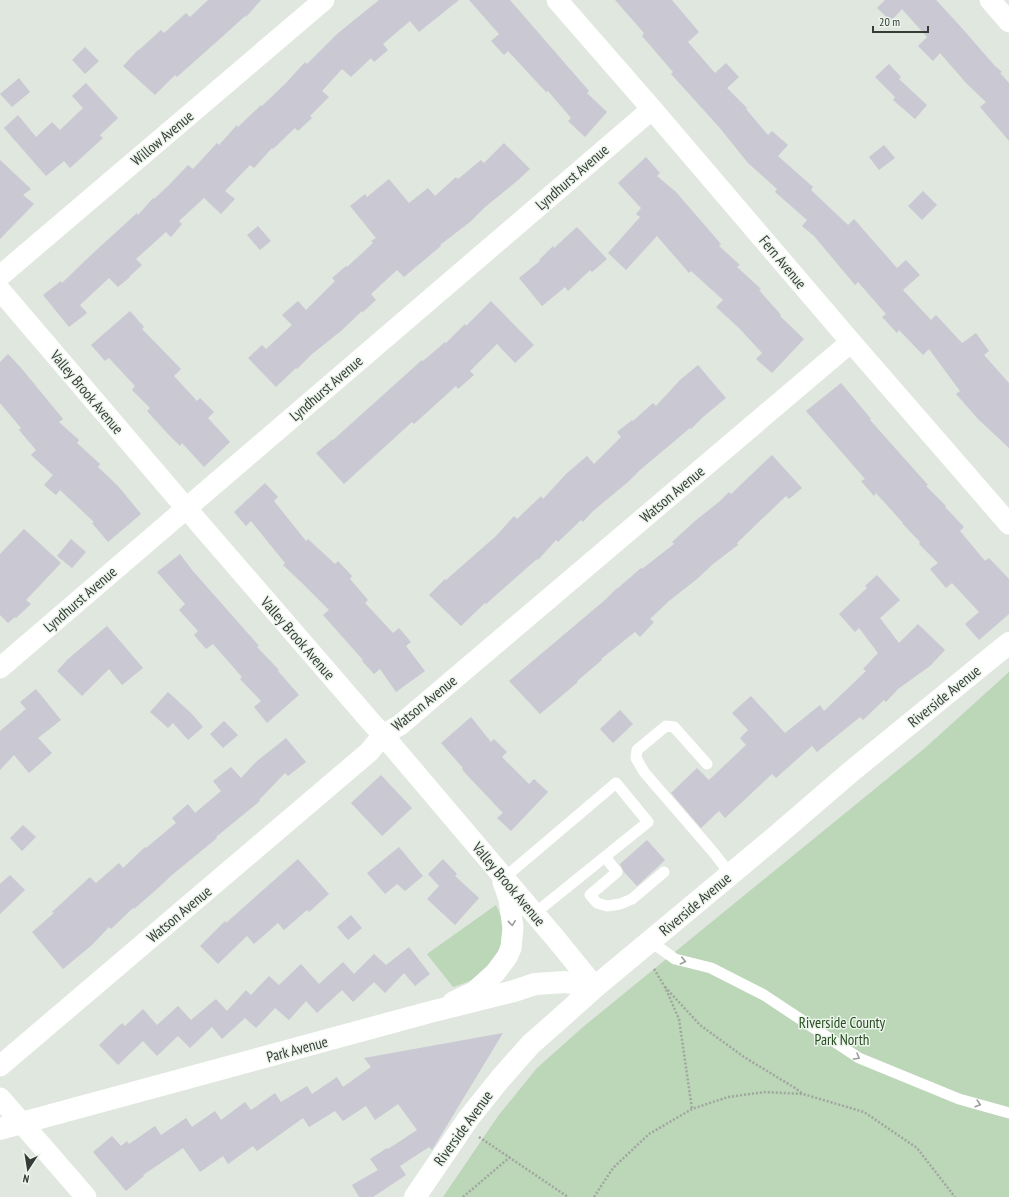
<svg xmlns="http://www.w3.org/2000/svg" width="1009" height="1197" viewBox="0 0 1009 1197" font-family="'PT Sans Narrow',sans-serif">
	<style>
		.green { fill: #bcd6b8 }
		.building { fill: #c9c8d3 }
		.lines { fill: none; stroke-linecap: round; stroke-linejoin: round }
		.path { stroke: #a0a69f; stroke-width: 2.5; stroke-dasharray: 2 2; stroke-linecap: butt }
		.lane { stroke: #fff; stroke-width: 11 }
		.street { stroke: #fff; stroke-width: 21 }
		.secondary { stroke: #fff; stroke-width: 22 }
		.primary { stroke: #fff; stroke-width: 22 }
		.oneway { stroke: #9b9d9b }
		.labels { text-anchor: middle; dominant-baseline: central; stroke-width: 3; stroke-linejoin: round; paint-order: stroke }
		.street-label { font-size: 15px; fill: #373b37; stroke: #ecf5eb }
		.park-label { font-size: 15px; fill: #274d21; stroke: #ecf5eb }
	</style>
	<rect width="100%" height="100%" fill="#dfe7de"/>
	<g class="green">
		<polygon points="1009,672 1009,1197 443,1197 498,1116 537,1068 583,1027 925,748"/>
		<path d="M496,905c2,5 5,10 6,15 1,4 0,9 0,13 -1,29 -22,47 -49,54l-26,-33z"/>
	</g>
	<g class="building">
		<polygon points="208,0 261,0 246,17 245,16 222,37 177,77 175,75 155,95 123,66 138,50 139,50 161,30 164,33 186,13 190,17"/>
		<polygon points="379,0 459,0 419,32 410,21 383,44 388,50 374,62 371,58 351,77 342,69 322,91 329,97 310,116 312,118 298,131 295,128 273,149 272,148 254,168 250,165 225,191 235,199 221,214 204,198 179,221 182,224 171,237 166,232 136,259 142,265 129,277 130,277 118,287 109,278 80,305 87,313 69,327 43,295 61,281 62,283 91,255 137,213 138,215 153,198 154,199 169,185 188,165 193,169 217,143 219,145 237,125 238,127 261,105 262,106 286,83 305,62 307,64 337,34"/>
		<polygon points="469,0 510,0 589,91 587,93 607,112 585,137 568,121 571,118 548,91 546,92 508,51 504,55 491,41 499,34"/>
		<polygon points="615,0 672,0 699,32 688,42 715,73 726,63 739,77 727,88 747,108 746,109 768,135 772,131 788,145 778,156 813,187 811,190 848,225 854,219 897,268 906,260 920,275 903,290 931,320 936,315 962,343 976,333 989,351 984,355 1009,383 1009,448 978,419 956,394 960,391 929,349 923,355 899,330 897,333 882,317 886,314 858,282 855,285 814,236 802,226 807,220 775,192 777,189 748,163 719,127 671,74 673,72 642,36 644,33"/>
		<polygon points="885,0 936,0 961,27 994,65 1002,72 1000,73 1009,83 1009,141 980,107 986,102 967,84 940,53 933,61 918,46 927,37 902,9 891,21 877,8"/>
		<polygon points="85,47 99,61 85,74 72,60"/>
		<polygon points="889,64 901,77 899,79 927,105 915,119 893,100 895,97 875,77"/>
		<polygon points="19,78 30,92 12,107 0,94"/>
		<polygon points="86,83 118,118 100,135 103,138 70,168 64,161 46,176 4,128 18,115 36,137 52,122 60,130 83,108 72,96"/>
		<polygon points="504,143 530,169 517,181 484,208 470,222 440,245 441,246 404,277 397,270 371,294 376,300 363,312 362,311 341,331 312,354 297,369 296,368 276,387 248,358 262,345 266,349 292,325 282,315 298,301 306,310 335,281 332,278 346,266 347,267 373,243 371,241 376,238 350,206 365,194 367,197 389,179 409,203 428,188 435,196 456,177 458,179 481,160 484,163"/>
		<polygon points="884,145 895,158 879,170 869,157"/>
		<polygon points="646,157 660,173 657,176 676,192 721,244 719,246 740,265 737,267 761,289 759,290 781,315 780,316 804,339 772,373 756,359 762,353 739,328 716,307 723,300 691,271 689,273 657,236 626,270 608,253 640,217 636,214 641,208 618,183"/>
		<polygon points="0,160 31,189 23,195 34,204 0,239"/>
		<polygon points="923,191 937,205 922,220 908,206"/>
		<polygon points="258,226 271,241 260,250 247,235"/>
		<polygon points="577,227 607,259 592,272 590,270 568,291 565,287 542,306 519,278 540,261 539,260 553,246 554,248"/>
		<polygon points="491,301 534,345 515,363 497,344 470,371 474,375 458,389 456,386 414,424 412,422 344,484 316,453 333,439 333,440 422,360 423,361 445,342 446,343 465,324 466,326"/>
		<polygon points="130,311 144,327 142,329 181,369 174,376 197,401 200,398 214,412 208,418 230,442 204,467 182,443 180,446 169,435 147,411 150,408 132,390 135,386 109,358 105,361 91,345"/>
		<polygon points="8,354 22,369 63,419 59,422 79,440 77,443 100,464 98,467 118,486 141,514 108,542 92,523 94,522 60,490 56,495 44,485 53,475 31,455 36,450 19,430 21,428 0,403 0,362"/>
		<polygon points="698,365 726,398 703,417 691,429 690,428 640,470 628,482 593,511 583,522 581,520 558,542 556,540 538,560 537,559 486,604 485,603 461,626 429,595 445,579 446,580 496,536 514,516 517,519 541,496 543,499 566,474 587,456 594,464 621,437 617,432 632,420 633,421 653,403 656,406 680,380"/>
		<polygon points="841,383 871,419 870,420 928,485 926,486 946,506 945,507 964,527 960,531 985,561 989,558 1009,579 1009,614 979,640 965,624 979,612 952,583 946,588 930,569 938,563 919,544 920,542 902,523 903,523 876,493 874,496 861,481 865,479 806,411"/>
		<polygon points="772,455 802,488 789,499 786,496 737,543 738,545 713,564 697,579 669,601 650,619 654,622 640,637 635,632 601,659 602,660 577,681 578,682 540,714 509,681 605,600 617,588 618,588 641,568 642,569 674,544 672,542 695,521 720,501 729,492 731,494"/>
		<polygon points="265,483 278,497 274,501 306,541 308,539 335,564 338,561 352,576 350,579 368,600 365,603 393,633 399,628 411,642 406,646 425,671 396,692 380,669 374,674 362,661 363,660 323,615 329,610 303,584 283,565 285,563 251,521 246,526 234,512"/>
		<polygon points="24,529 61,563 26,600 31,604 16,618 15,617 8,623 0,615 0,554"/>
		<polygon points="71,539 86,552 72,568 57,556"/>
		<polygon points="180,554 192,570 259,646 257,647 279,670 278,671 299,695 267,723 254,707 261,701 240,679 242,677 213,644 206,649 194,635 198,631 179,610 185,604 157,572"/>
		<polygon points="877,575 900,600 880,618 899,643 918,624 945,650 930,666 898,689 886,702 884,700 863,720 860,717 817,752 812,746 776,778 772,774 725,818 719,811 701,828 671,793 697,768 709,780 746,745 740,738 748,730 732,713 751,696 785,733 820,705 824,711 866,671 863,669 878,653 859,628 855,632 839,614 867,588 865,586"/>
		<polygon points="107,626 143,668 122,685 109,669 82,696 57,671 68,659"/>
		<polygon points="36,689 61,720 38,738 52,753 29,773 14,755 0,770 0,731 26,709 20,702"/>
		<polygon points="168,692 192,714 203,727 188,740 173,723 168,728 150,712"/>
		<polygon points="620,710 633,724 613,743 600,729"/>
		<polygon points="471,717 491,742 494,739 507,752 502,757 529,784 534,779 548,792 511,831 497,818 503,813 466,774 462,769 463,768 441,743"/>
		<polygon points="224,721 238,735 223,748 210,734"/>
		<polygon points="286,738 306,762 288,776 285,773 259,800 260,801 216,837 217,838 172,875 156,890 134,909 133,908 111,929 109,927 92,945 63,969 32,932 54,913 52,912 90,877 96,883 119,863 123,868 145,847 146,848 176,823 172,818 188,804 195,813 221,791 213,781 231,767 241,778 257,761"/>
		<polygon points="381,775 412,808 382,836 351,803"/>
		<polygon points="23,825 36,837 22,851 10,838"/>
		<polygon points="647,840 665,860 637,886 624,872 620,864"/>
		<polygon points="399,847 423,876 405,891 397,884 385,894 367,873"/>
		<polygon points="298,859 329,894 309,912 307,910 284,930 278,923 254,944 247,936 218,964 200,946 225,921 226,923"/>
		<polygon points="443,859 457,874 455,876 479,898 455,925 427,899 439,886 428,874"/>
		<polygon points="10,875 25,890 0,914 0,884"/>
		<polygon points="351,915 362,928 348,940 337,927"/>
		<polygon points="409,947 430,974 415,986 404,973 385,993 374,982 353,1002 342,990 317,1013 306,1001 289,1020 275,1008 256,1028 245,1018 222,1039 212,1027 190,1048 178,1036 157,1056 143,1041 118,1065 99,1045 122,1023 125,1026 143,1009 157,1025 178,1006 191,1020 216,999 227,1011 246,990 251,995 269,976 279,985 301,964 319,984 343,962 354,974 374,954 386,965"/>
		<polygon points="503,1033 432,1150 429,1147 400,1166 406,1175 373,1197 359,1197 352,1185 378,1170 370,1159 387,1148 388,1149 417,1130 398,1104 375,1120 366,1106 343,1121 335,1111 309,1127 303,1118 257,1151 253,1146 228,1164 223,1156 200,1172 183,1148 143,1175 144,1176 126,1191 93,1152 112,1136 121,1146 127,1141 129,1144 155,1126 161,1135 186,1118 192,1127 215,1111 221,1120 245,1102 251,1110 275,1093 281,1102 307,1086 312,1094 337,1077 343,1087 371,1067 364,1058"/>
	</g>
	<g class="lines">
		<g class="path">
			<polyline points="654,969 665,987 679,1019 692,1109"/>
			<polyline points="665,987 700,1025 744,1057 795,1088 803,1094"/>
			<polyline points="479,1137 568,1197"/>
			<polyline points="463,1197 510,1157"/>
			<polyline points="594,1197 613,1168 649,1134 692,1109 728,1097 765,1092 803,1094 864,1112 917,1148 955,1197"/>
		</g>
		<g class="lane">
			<polyline points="707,764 674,727 666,726 637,750 636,758 644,772 714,853 730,874"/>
			<polyline points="605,857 617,872 590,895 597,903 607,906 620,904 632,899 664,872"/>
			<polyline points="504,878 616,783 648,822 534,914"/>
			<polyline points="650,941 675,959 711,968 764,995 859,1058 959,1099 1009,1113"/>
		</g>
		<g class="street">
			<polyline points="557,0 652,109 851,342 1009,524"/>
			<polyline points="990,0 1009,22"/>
			<polyline points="0,276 324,0"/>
			<polyline points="0,290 186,508 371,722 383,735 556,939 595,987"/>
			<polyline points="0,668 652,109"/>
			<polyline points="453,1002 474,992 495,973 507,957 511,948 513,928 509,899 503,882"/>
			<polyline points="0,1066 369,752 383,735 400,725 851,342"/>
			<polyline points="0,1098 86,1197"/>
		</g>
		<polyline class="secondary" points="0,1129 434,1011 514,991 535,984 565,982 595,987"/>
		<polyline class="primary" points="415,1197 468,1119 500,1079 531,1044 555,1023 595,987 768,843 853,770 1009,643"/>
	</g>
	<defs><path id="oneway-chevron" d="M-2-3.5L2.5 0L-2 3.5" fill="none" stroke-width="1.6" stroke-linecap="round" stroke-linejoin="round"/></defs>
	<g class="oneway">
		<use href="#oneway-chevron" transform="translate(512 923) rotate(84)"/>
		<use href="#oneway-chevron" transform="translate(683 961) rotate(13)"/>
		<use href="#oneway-chevron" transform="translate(857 1057) rotate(30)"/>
		<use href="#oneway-chevron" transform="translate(978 1104) rotate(16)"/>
	</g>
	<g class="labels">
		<g class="street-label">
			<text transform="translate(162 138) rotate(-40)">Willow Avenue</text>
			<text transform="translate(572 177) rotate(-41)">Lyndhurst Avenue</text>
			<text transform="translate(783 262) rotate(50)">Fern Avenue</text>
			<text transform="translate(326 388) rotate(-41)">Lyndhurst Avenue</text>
			<text transform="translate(87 392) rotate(50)">Valley Brook Avenue</text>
			<text transform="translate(672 494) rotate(-40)">Watson Avenue</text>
			<text transform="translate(80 599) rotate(-41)">Lyndhurst Avenue</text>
			<text transform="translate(298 638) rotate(49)">Valley Brook Avenue</text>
			<text transform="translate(944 696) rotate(-39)">Riverside Avenue</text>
			<text transform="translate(424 703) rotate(-39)">Watson Avenue</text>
			<text transform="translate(509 884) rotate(50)">Valley Brook Avenue</text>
			<text transform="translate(695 904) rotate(-40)">Riverside Avenue</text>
			<text transform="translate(179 914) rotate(-40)">Watson Avenue</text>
			<text transform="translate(297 1049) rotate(-15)">Park Avenue</text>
			<text transform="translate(463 1128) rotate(-54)">Riverside Avenue</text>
		</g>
		<g class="park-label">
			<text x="842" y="1022">Riverside County<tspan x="842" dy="17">Park North</tspan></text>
		</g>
	</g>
	<g transform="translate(28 1169) rotate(192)" stroke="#ecf5eb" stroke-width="3" paint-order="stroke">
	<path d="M0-3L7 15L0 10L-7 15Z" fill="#373b37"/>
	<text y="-6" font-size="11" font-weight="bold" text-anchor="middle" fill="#373b37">N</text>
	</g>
	<path d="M873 26v6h55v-6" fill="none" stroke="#373b37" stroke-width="2"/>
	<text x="879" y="26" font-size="12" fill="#373b37" stroke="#ecf5eb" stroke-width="3" paint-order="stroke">20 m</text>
</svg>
